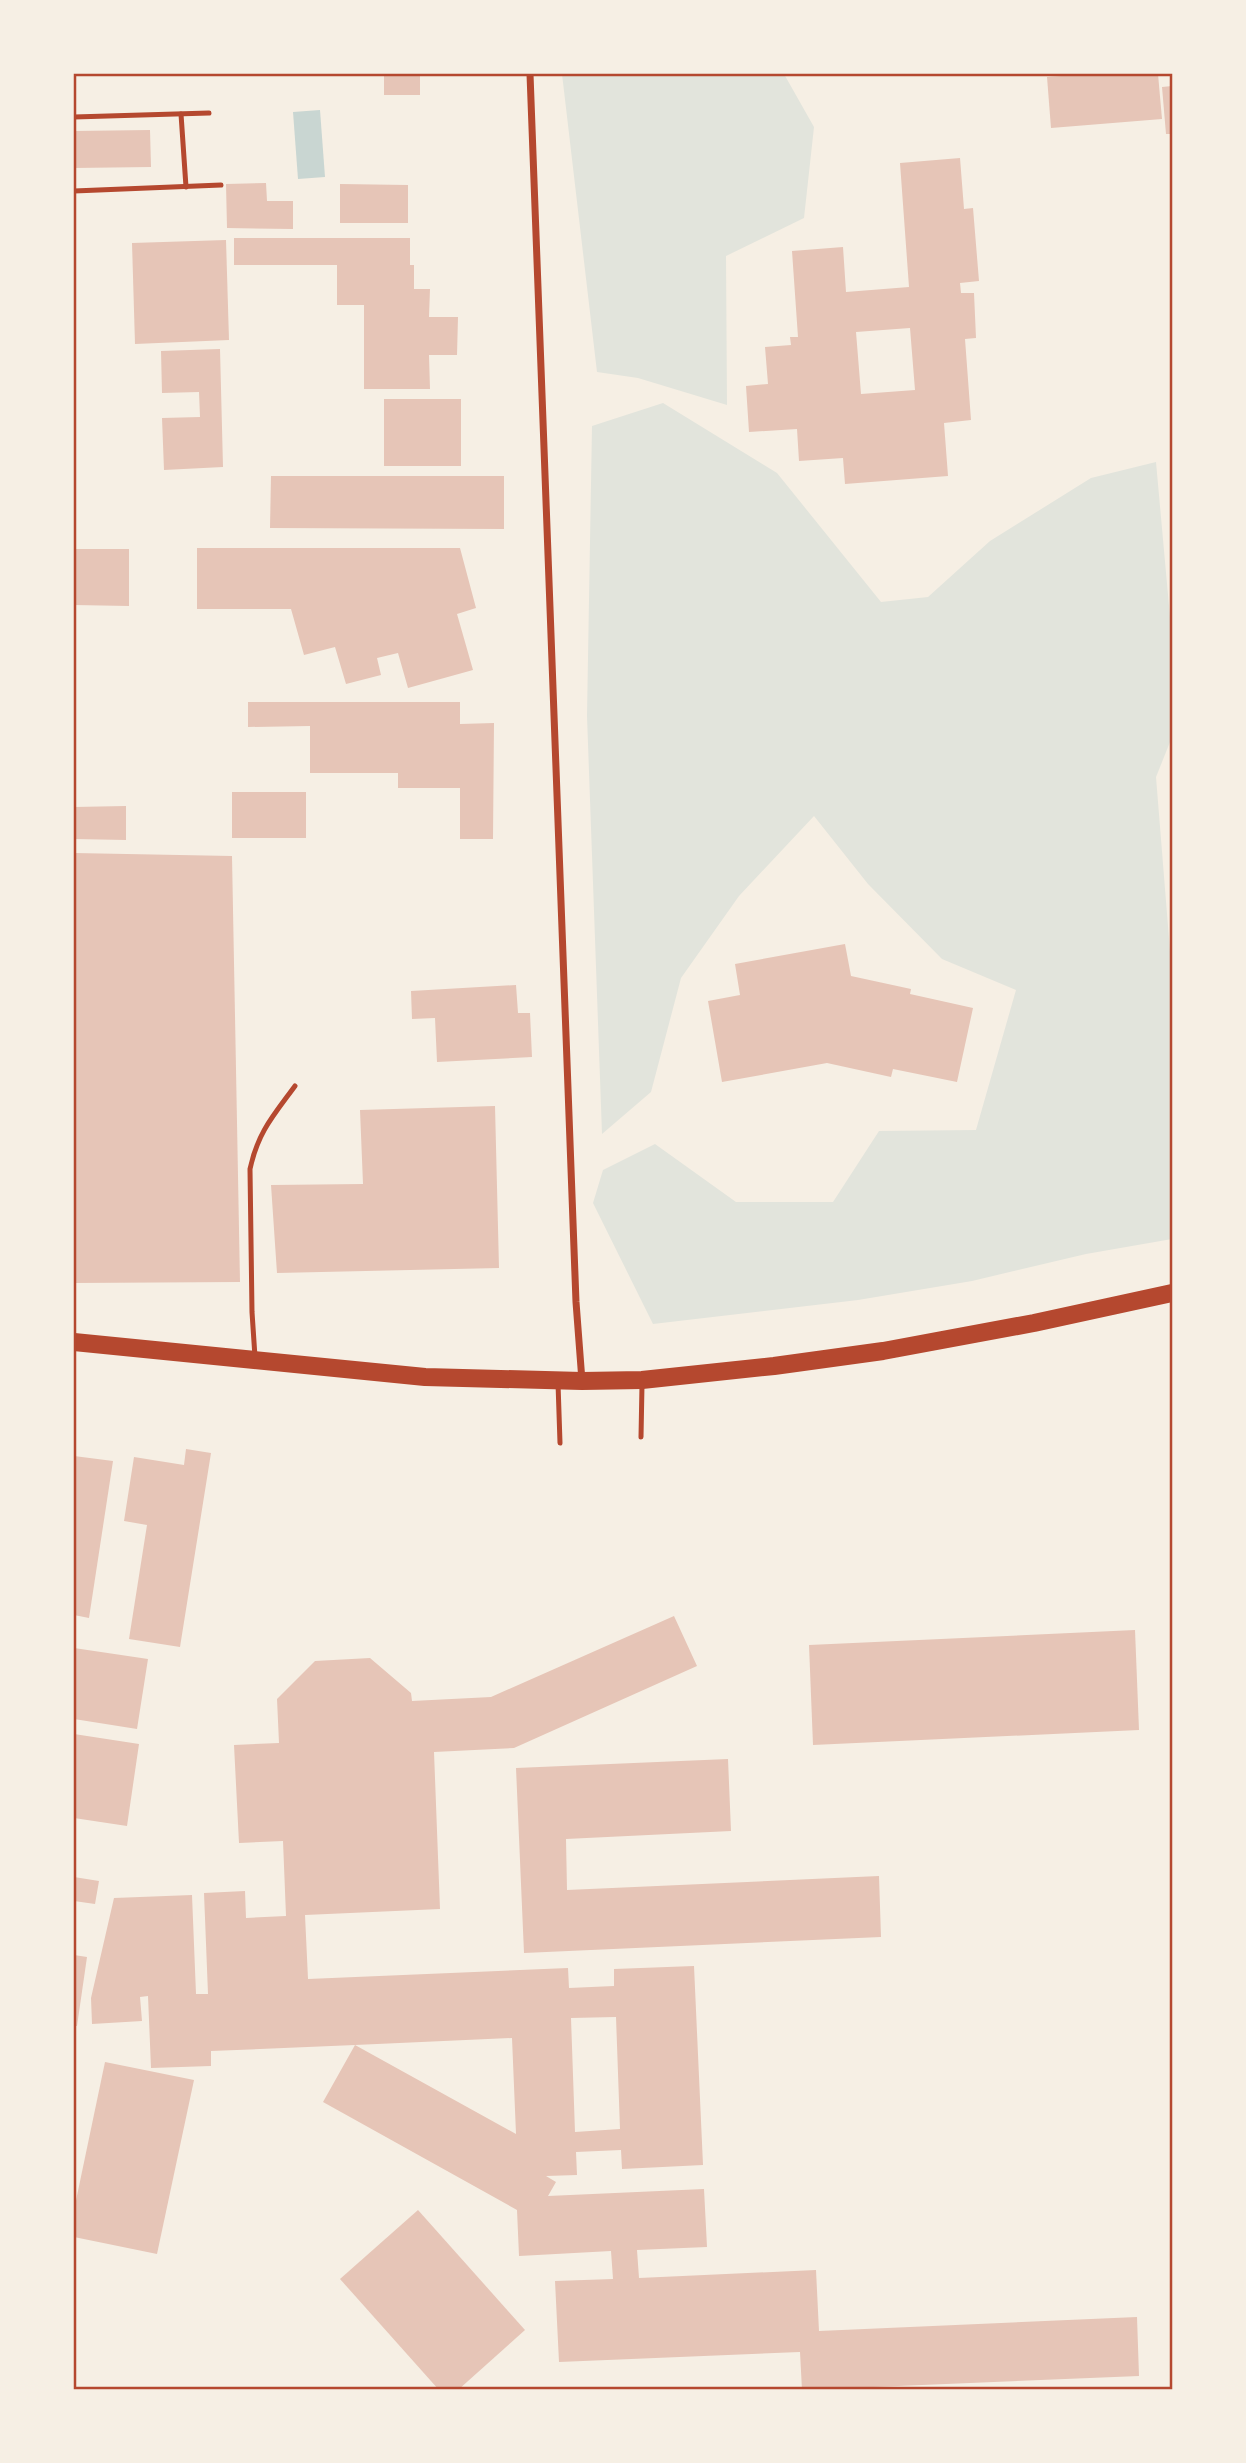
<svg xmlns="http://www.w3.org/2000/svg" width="1246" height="2463" viewBox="0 0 1246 2463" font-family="'Varela Round',sans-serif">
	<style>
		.green { fill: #e2e4dc }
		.water { fill: #c9d6d2 }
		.building { fill: #e6c5b7; fill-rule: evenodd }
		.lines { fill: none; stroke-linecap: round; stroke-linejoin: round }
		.service { stroke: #b5482f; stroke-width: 5 }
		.minor { stroke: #b5482f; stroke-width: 7 }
		.primary { stroke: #b5482f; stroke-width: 18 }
		.neatline { fill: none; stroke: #b5482f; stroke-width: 2.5 }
	</style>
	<rect width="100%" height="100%" fill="#f6efe4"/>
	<g class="green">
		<polygon points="562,74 784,74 814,127 804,218 726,256 727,405 638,378 597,372"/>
		<polygon points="663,403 777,473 881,602 928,597 990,541 1091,478 1156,462 1170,617 1172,622 1172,737 1156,777 1172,976 1172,1239 1086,1254 972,1281 858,1300 653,1324 593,1203 603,1170 655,1144 736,1202 833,1202 879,1131 976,1130 1016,990 942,959 868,884 814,816 739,896 681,978 651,1092 602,1134 587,716 592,426"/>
	</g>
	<polygon class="water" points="320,110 325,177 298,179 293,112"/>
	<g class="building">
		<rect x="384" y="74" width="36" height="21"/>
		<polygon points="1089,74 1158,74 1162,119 1051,128 1047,77"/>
		<polygon points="1172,86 1172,134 1166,134 1162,87"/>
		<polygon points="150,130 151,167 74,168 74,131"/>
		<path d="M960,158l4,51 9,-1 6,73 -19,2 1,10h13l2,45 -11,1 6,81 -27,3 4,53 -103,8 -2,-26 -44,3 -2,-32 -48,3 -3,-46 22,-2 -3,-37 26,-2 -1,-8h8l-6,-86 51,-4 3,45 63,-5 -9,-124zM910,328l5,62 -54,4 -5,-62z"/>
		<polygon points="266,183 267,201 293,201 293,229 227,228 226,184"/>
		<polygon points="340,184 408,185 408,223 340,223"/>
		<polygon points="234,238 410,238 410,265 414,265 414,289 430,289 429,317 458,317 457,355 429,355 430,389 364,389 364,305 337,305 337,265 234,265"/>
		<polygon points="226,240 229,340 135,344 132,243"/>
		<polygon points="220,349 223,467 164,470 162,418 200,417 199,392 162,393 161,351"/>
		<rect x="384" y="399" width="77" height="67"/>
		<polygon points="271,476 504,476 504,529 270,528"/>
		<polygon points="197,548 460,548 476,608 457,614 473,670 408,688 398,653 377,658 381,675 346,684 335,647 304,655 291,609 197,609"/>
		<polygon points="74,549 129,549 129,606 74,605"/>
		<polygon points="248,702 460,702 460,724 494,723 493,839 460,839 460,788 398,788 398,773 310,773 310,726 248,727"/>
		<rect x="232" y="792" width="74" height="46"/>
		<polygon points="126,806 126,840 74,839 74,807"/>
		<polygon points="74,853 232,856 240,1282 74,1283"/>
		<polygon points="845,944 851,976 911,989 910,994 973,1008 957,1082 893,1069 891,1077 827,1063 722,1082 708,1001 740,995 735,964"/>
		<polygon points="516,985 518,1013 530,1013 532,1057 437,1062 435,1018 412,1019 411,991"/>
		<polygon points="495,1106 499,1268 277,1273 271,1185 363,1184 360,1110"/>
		<polygon points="186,1449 211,1453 180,1647 129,1639 147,1525 124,1521 134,1457 184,1465"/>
		<polygon points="74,1456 113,1461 89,1618 74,1615"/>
		<path d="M674,1616l23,50 -183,82 -80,4 6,157 -135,6 3,64 260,-11 1,20 45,-2v-17l80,-3 9,199 -81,4 -1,-19 -45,2 1,23 -31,1 10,6 -8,14 156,-7 3,58 -70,3 2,28 177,-8 3,61 318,-14 2,59 -337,14 -2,-38 -241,10 -4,-81 58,-2 -2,-28 -92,5 -2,-46 -194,-108 32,-57 -144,6v15l-60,2 -3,-72 -8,1 2,24 -50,3 -1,-26 23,-100 78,-3 4,99h12l-4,-101 41,-2 1,27 40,-2 -3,-75 -44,2 -5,-98 45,-2 -2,-44 38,-38 55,-3 41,35 1,8 79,-4zM616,2017l4,112 -45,3 -4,-114zM512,2038l4,96 -161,-89z"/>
		<polygon points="1135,1630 1139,1730 813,1745 809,1645"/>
		<polygon points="74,1648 148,1659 137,1729 74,1719"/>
		<polygon points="74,1734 139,1744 127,1826 74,1818"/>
		<polygon points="728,1759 731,1831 566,1839 567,1890 879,1876 881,1937 524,1953 516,1768"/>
		<polygon points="74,1877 99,1881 95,1904 74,1901"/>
		<polygon points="74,1955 87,1957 77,2026 74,2026"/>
		<polygon points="105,2062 194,2080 157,2254 74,2237 74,2210"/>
		<polygon points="418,2210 525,2330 458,2390 439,2390 340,2279"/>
	</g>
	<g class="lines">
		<g class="service">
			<polyline points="181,114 186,187"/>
			<polyline points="74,117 209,113"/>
			<polyline points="74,191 221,185"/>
			<path d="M255,1357l-3,-45 -2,-143c8,-37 23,-53 45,-83"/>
			<polyline points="558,1383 560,1443"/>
			<polyline points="641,1437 642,1385"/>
		</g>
		<polyline class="minor" points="530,74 576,1302 582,1381"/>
		<polyline class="primary" points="74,1342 425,1377 582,1381 642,1380 774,1366 883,1351 1034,1323 1172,1293"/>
	</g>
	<rect width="1246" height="2463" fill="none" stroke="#f6efe4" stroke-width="150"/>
	<rect x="75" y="75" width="1096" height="2313" class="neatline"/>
</svg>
